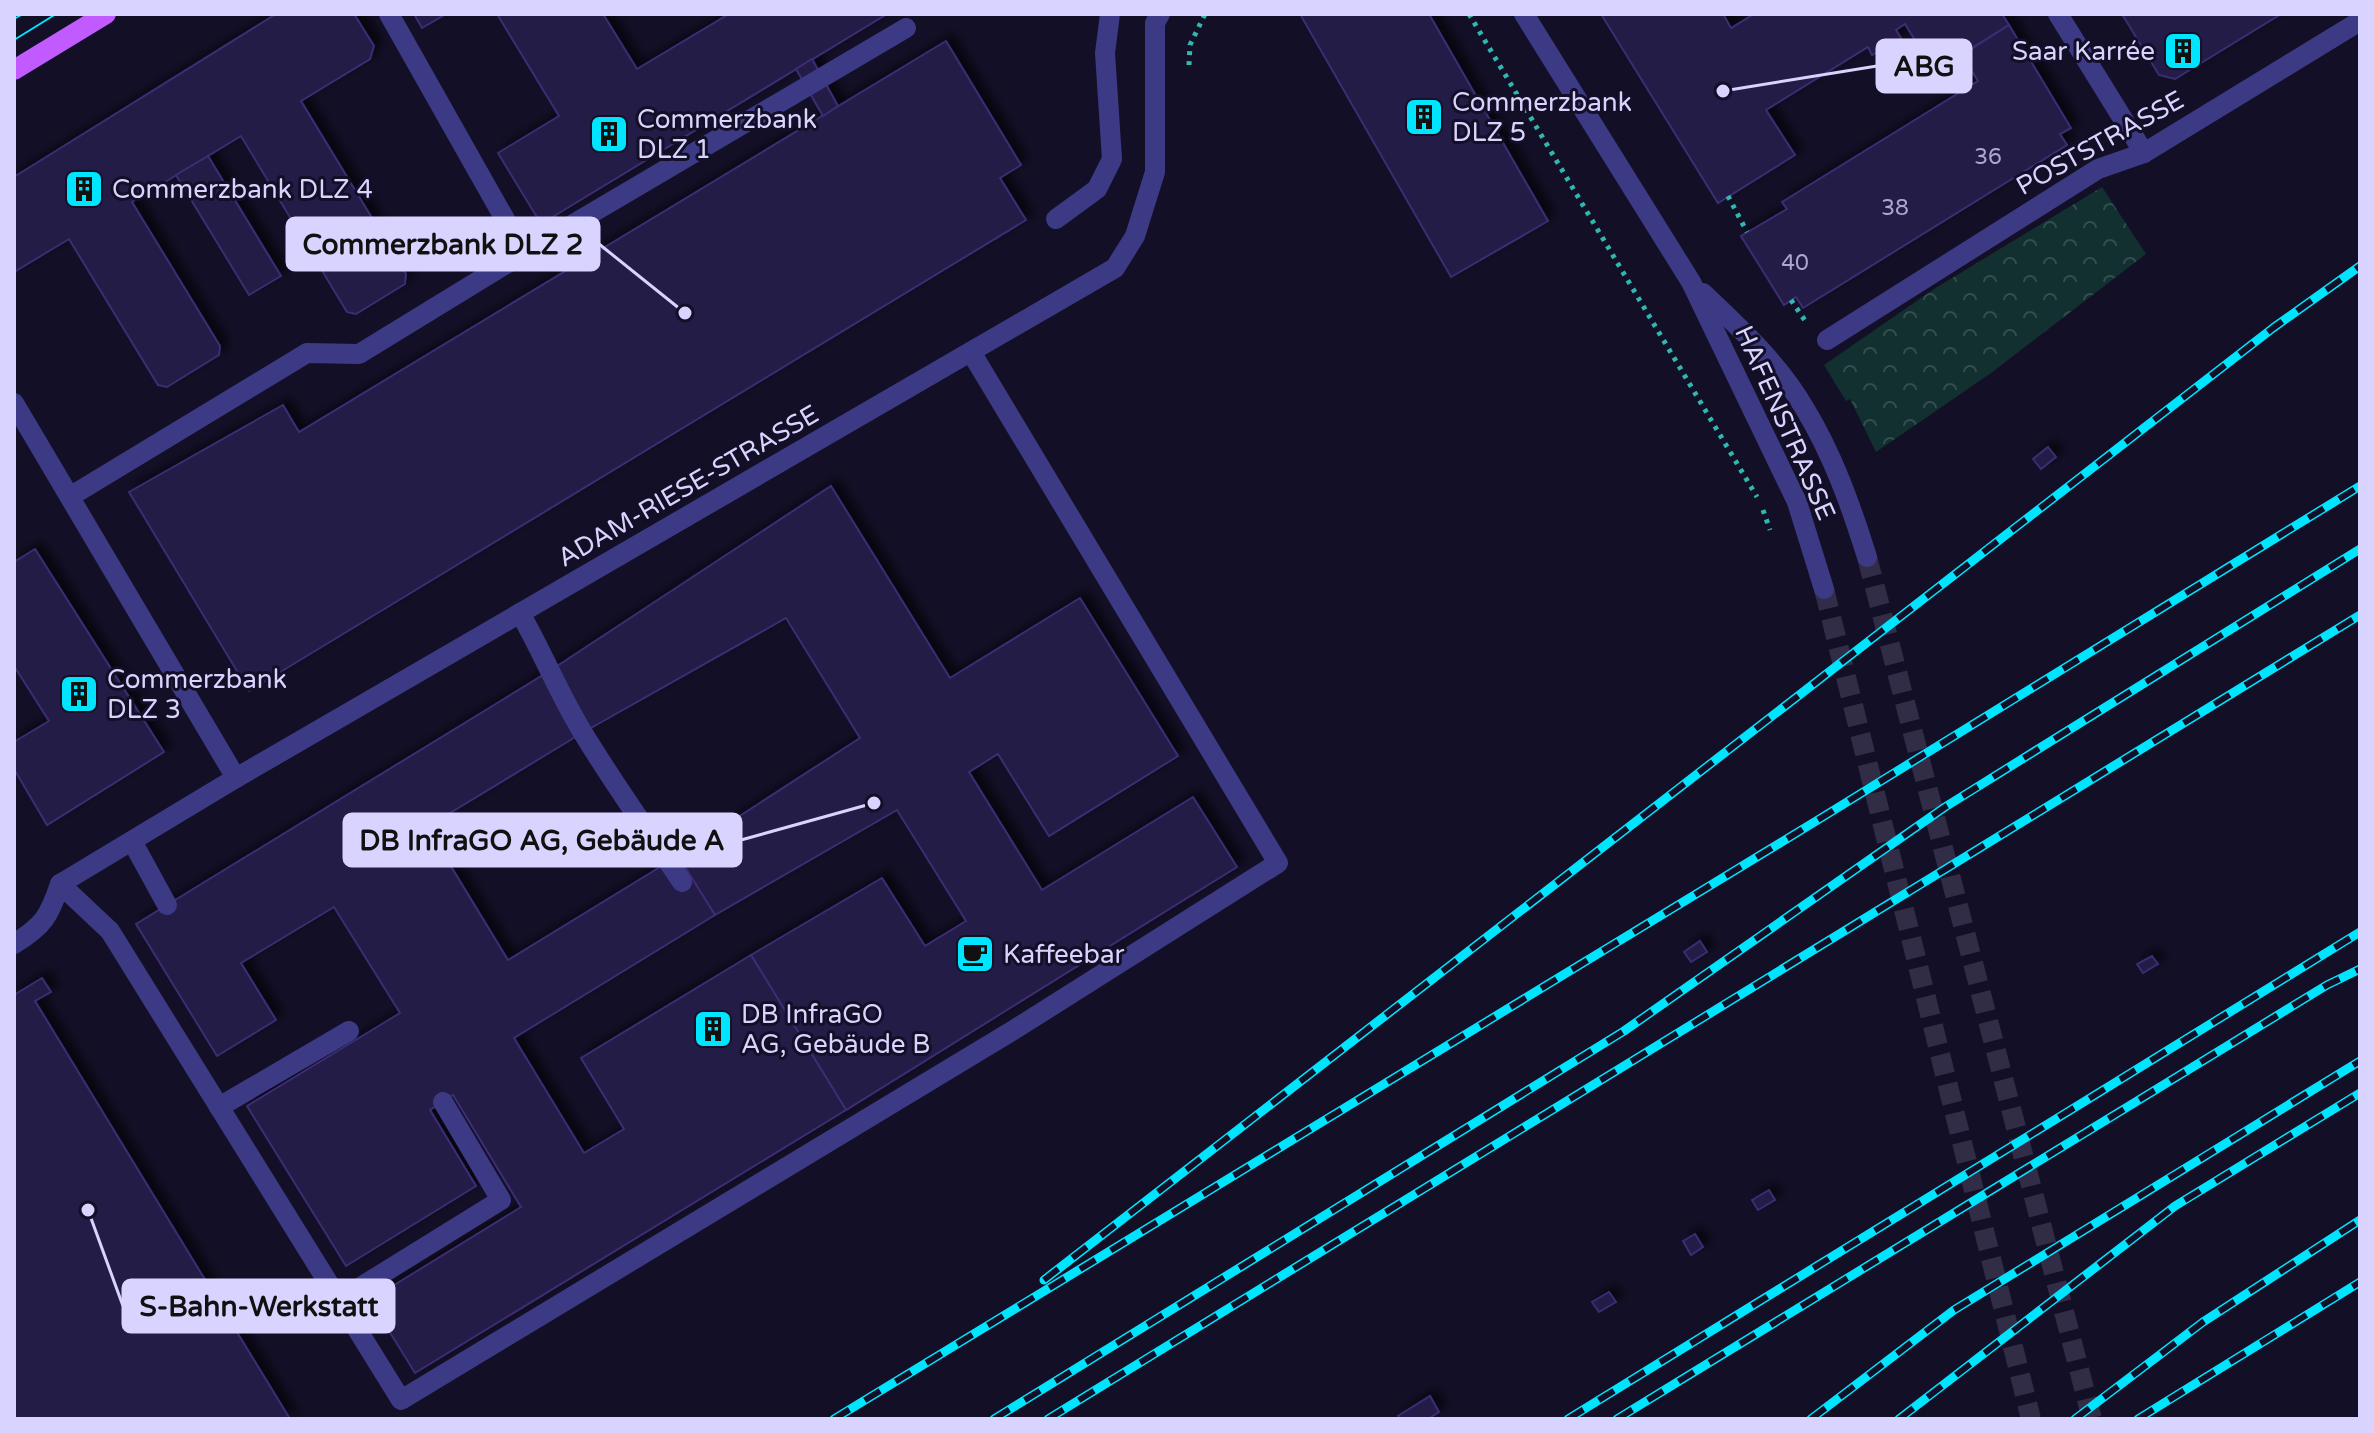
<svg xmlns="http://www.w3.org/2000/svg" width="2374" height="1433" viewBox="0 0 2374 1433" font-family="'Varela Round',sans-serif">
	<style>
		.park { fill: url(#park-crowns) }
		.building { fill: #241b47; stroke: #3b2d73; stroke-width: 2; filter: url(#shadow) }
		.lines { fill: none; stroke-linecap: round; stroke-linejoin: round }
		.minor-tunnel { stroke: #312d47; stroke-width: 20; stroke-dasharray: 20 10; stroke-linecap: butt }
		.path { stroke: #2fb8b0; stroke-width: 5; stroke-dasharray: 4 6; stroke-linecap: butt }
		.minor { stroke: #3d3a85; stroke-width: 20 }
		.major { stroke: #c25bff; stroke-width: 20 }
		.tram { stroke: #00e5ff; stroke-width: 2 }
		.rail-casing { stroke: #00e5ff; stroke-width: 9 }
		.rail { stroke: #130f26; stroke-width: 6; stroke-dasharray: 18; stroke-linecap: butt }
		.labels { text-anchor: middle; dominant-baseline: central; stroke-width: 6; stroke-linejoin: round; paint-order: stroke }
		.number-label { font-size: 22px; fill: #aca6d1 }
		.poi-label { font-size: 26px; fill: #d9d4ff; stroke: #130f26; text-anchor: start }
		.street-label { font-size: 26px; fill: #d9d4ff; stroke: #130f26 }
		.leader { fill: none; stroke: #d9d4ff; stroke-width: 3 }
		.callout-dot { fill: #d9d4ff; stroke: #130f26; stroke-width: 3 }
		.callout { fill: #d9d4ff; stroke: #d9d4ff; stroke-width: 3 }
		.callout-label { font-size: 28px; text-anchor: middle; font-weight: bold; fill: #111 }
	</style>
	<defs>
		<pattern id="park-crowns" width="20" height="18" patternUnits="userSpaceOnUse" patternTransform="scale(2)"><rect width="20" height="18" fill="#12302f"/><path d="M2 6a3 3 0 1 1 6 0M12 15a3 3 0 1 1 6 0" fill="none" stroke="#344d4e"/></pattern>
		<filter id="shadow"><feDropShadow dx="7" dy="-7" stdDeviation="4" flood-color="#0009"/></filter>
	</defs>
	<rect width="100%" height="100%" fill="#130f26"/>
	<polygon class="park" points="2102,187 2146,254 1991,373 1876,452 1850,399 1846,401 1824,365 1934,289"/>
	<g class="building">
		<polygon points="276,14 354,14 374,46 370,59 301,101 406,274 405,284 356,314 347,312 241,136 132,202 220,346 219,355 167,387 158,385 69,239 14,272 14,177"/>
		<polygon points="414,14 446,14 422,28"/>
		<polygon points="497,14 603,14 637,69 729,14 887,14 541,224 498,153 559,116"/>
		<polygon points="1300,14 1429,14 1548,221 1451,277"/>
		<polygon points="1601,14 1723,14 1731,28 1754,14 2002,14 2009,25 1934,71 1905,24 1896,30 1901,38 1872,55 1868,47 1766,110 1795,155 1718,203"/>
		<polygon points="2122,14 2281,14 2175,79 2159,75"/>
		<polygon points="2009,25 2071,128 2060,134 2067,145 1803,308 1796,297 1784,305 1741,236 1787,209 1782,202 1978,81 1962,55"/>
		<polygon points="946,41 1021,165 1000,178 1026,220 249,691 129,492 283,405 299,432"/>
		<polygon points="812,59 838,106 823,116 796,69"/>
		<polygon points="208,156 281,276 249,295 176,175"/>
		<polygon points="2048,447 2056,457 2041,469 2033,459"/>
		<polygon points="831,486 950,678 1080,598 1178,756 1049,836 998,754 969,772 1042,890 1193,797 1237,867 846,1110 751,955 882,878 925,946 966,921 897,810 715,915 678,856 860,738 786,618 582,733 548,672"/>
		<polygon points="35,549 164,752 47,825 14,769 14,742 49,721 14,666 14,562"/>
		<polygon points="548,672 582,733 427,827 508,960 678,856 715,915 514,1038 584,1153 624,1129 581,1058 751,955 846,1110 415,1373 370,1300 521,1207 453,1095 430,1110 476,1186 346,1266 247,1106 400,1013 334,907 241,963 276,1020 217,1056 136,924"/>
		<polygon points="1700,941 1707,952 1691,962 1684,952"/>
		<polygon points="2152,956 2158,964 2143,973 2137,964"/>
		<polygon points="42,978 51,992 35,1001 290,1419 14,1419 14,995"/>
		<polygon points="1769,1190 1775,1200 1758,1210 1752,1200"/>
		<polygon points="1695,1234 1703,1247 1691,1255 1683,1241"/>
		<polygon points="1609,1292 1616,1302 1599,1312 1592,1302"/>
		<polygon points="1430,1396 1439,1412 1428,1419 1400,1419 1398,1416"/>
	</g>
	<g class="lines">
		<g class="minor-tunnel">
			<polyline points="1867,557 2092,1419"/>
			<polyline points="1824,589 2031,1419"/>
		</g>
		<g class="path">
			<polyline points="1469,14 1757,497"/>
			<polyline points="1189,65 1190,45 1205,14"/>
			<polyline points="1728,196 1747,232"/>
			<polyline points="1791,300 1806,322"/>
			<polyline points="1763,510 1770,530"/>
		</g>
		<g class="minor">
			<polyline points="1524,14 1691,282 1797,502 1824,589"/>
			<polyline points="2058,14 2144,153"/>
			<polyline points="1056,219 1097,189 1112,159 1105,53 1110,14"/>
			<polyline points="524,253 906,28"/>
			<path d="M1703,293c37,35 76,71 102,116 28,46 46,97 62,148"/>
			<polyline points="1827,340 2098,169 2144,153 2360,21"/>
			<polyline points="14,403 236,778"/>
			<polyline points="71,496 307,353 359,354 524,253 389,14"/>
			<path d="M520,613c23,40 39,81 63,120 31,51 66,100 99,149"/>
			<polyline points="132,841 167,905"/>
			<polyline points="60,884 110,931 401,1400 1012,1031 1278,863 971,352"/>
			<polyline points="60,884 236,778 1115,268 1135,236 1155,172 1155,23 1160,14"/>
			<path d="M14,944c29,-18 35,-27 46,-60"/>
			<polyline points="219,1107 349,1031"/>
			<polyline points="338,1301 501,1200 443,1102"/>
		</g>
		<polyline class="major" points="14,70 106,14"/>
		<g class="tram">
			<polyline points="14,19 23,14"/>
			<polyline points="14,40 56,14"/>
		</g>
		<defs>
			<g id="rail">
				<polyline points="1044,1280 2273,328 2360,266"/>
				<polyline points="834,1419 1821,818 2360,486"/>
				<polyline points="994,1419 1624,1031 1945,807 2360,549"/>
				<polyline points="1048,1419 2360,615"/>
				<polyline points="1568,1419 2360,932"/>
				<polyline points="1617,1419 2327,985 2360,969"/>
				<polyline points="1811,1419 1954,1310 2360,1061"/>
				<polyline points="1899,1419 2175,1206 2360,1093"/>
				<polyline points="2075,1419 2203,1322 2360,1220"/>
				<polyline points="2138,1419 2360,1282"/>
			</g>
		</defs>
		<use href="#rail" class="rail-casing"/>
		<use href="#rail" class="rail"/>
	</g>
	<defs>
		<symbol id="building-square" viewBox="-11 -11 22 22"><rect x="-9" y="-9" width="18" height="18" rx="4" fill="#00e5ff" stroke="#130f26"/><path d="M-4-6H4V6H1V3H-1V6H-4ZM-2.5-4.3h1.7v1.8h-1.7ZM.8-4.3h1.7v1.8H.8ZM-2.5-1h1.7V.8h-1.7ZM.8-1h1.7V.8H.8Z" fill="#111"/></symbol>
		<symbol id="cafe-square" viewBox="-11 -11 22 22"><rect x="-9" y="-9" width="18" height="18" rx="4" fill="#00e5ff" stroke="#130f26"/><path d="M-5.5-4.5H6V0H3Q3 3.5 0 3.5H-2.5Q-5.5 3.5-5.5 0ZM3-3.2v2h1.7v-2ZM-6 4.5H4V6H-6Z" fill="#111"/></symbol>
	</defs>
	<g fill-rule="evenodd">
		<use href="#building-square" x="2161" y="29" width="44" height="44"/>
		<use href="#building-square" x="1402" y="95" width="44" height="44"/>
		<use href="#building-square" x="587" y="112" width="44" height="44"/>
		<use href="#building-square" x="62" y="167" width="44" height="44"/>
		<use href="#building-square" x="57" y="672" width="44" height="44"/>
		<use href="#cafe-square" x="953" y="932" width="44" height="44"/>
		<use href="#building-square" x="691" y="1007" width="44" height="44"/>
	</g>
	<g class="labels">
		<g class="number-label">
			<text x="1988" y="157">36</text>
			<text x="1895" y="208">38</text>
			<text x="1795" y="263">40</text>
		</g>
		<g class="poi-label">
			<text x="2155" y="51" text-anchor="end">Saar Karrée</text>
			<text x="1452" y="102">Commerzbank<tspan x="1452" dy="30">DLZ 5</tspan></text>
			<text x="637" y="119">Commerzbank<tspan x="637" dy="30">DLZ 1</tspan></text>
			<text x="112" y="189">Commerzbank DLZ 4</text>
			<text x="107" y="679">Commerzbank<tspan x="107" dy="30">DLZ 3</tspan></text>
			<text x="1003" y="954">Kaffeebar</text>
			<text x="741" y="1014">DB InfraGO<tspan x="741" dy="30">AG, Gebäude B</tspan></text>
		</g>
		<g class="street-label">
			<text transform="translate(2100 143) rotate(-29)">POSTSTRASSE</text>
			<text transform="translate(1785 423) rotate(66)">HAFENSTRASSE</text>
			<text transform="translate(688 486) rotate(-30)">ADAM-RIESE-STRASSE</text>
		</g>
	</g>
	<path class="leader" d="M1723 91L1877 66M685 313L599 244M874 803L741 840M88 1210L123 1306"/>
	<g class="callout-dot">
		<circle cx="1723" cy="91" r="8"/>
		<circle cx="685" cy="313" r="8"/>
		<circle cx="874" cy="803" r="8"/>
		<circle cx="88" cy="1210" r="8"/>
	</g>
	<g class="callout">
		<rect x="1877" y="40" width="94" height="52" rx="8"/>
		<rect x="287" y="218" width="312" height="52" rx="8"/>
		<rect x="344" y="814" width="397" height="52" rx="8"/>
		<rect x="123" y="1280" width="271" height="52" rx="8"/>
	</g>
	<g class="callout-label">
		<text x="1924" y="76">ABG</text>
		<text x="443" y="254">Commerzbank DLZ 2</text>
		<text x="542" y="850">DB InfraGO AG, Gebäude A</text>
		<text x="259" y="1316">S-Bahn-Werkstatt</text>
	</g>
	<rect width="2374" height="1433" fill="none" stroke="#d9d4ff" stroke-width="32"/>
</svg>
